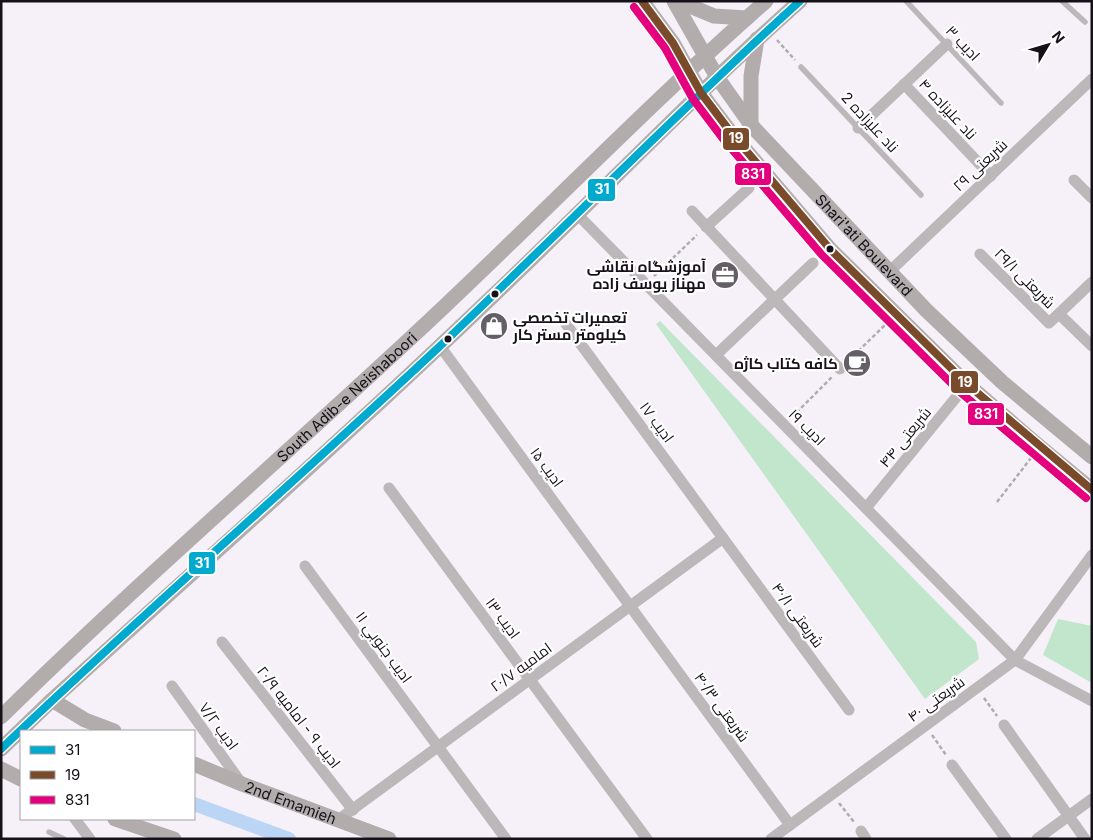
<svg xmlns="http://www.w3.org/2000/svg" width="1093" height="840" viewBox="0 0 1093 840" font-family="Inter,Cairo,sans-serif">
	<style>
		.green { fill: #c1e6cb }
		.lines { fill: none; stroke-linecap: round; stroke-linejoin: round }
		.canal { stroke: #bad6f4; stroke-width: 14 }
		.path { stroke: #b1acaf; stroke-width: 2.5; stroke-dasharray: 4 2.5; stroke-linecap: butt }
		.lane { stroke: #bcb7b8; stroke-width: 5.5 }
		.street { stroke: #bcb7b8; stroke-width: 11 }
		.secondary { stroke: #b2acac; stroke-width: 15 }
		.bus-1-casing { stroke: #fff; stroke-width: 11 }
		.bus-2-casing { stroke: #fff; stroke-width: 11 }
		.bus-3-casing { stroke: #fff; stroke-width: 11 }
		.bus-1 { stroke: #00a9ce; stroke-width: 8 }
		.bus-2 { stroke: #7a4b2a; stroke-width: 8 }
		.bus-3 { stroke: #e5007d; stroke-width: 8 }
		.bus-dot { fill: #161019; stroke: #fff; stroke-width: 2 }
		.labels { text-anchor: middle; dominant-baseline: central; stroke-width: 4.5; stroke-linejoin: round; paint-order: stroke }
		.street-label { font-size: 15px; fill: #161019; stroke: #fff }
		.poi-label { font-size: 15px; font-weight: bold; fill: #161019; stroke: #fff; text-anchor: end }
		.line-badge { stroke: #fff; stroke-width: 2 }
		.badge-label { font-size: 14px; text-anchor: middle; font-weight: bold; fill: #fff }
	</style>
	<rect width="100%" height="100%" fill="#f6f0f9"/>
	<g class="green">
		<polygon points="660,321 976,642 979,659 925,699 656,324"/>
		<polygon points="1058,619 1092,626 1092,683 1043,655"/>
	</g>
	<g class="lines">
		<polyline class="canal" points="194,804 289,839"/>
		<g class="path">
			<polyline points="777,40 795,60"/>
			<polyline points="654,276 697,235"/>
			<polyline points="849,360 886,324"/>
			<polyline points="792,417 833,376"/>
			<polyline points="997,502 1031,458"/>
			<polyline points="984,698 997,716"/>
			<polyline points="932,735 946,755"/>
			<polyline points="839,803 854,822"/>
		</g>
		<g class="lane">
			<polyline points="906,1 1001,103"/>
			<polyline points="1062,1 1085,22"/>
			<polyline points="801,67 921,195"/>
			<polyline points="49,832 64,839"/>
		</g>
		<g class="street">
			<polyline points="904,84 991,176"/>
			<polyline points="858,128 947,44"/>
			<polyline points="1074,180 1092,198"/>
			<polyline points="692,211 840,369"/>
			<polyline points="578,215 1015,660 1092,701"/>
			<polyline points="706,227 749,188"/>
			<polyline points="980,254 1049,323 1092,282"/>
			<polyline points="889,272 1092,79"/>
			<polyline points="1059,314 1092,346"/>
			<polyline points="566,324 849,710"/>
			<polyline points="440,346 790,825"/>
			<polyline points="716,355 813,263"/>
			<polyline points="389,488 647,839"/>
			<polyline points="866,508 967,384"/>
			<polyline points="305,566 506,839"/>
			<polyline points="222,642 353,810"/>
			<polyline points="172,686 242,784"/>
			<polyline points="1004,725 1085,839"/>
			<polyline points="952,765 1006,839"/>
			<polyline points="75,819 90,839"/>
			<polyline points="338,820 723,538"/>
			<polyline points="861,831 866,839"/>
			<polyline points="771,839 1015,660 1092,555"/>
			<polyline points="1037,839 1092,799"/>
		</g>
		<g class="secondary">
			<polyline points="642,1 673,43 701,93 732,134 830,249 967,384 1040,447 1092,490"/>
			<path id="s1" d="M674,1l43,76 34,48 175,185 76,72 90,75"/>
			<polyline points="678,1 714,16 747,18"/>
			<polyline points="751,125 751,76 757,39"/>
			<polyline points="52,700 85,720 114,731"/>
			<path id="s2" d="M1,717c139,-137 287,-264 429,-397 113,-106 220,-217 336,-319"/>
			<path d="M1,749l51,-49c149,-135 299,-268 444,-407 102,-97 199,-199 304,-292"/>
			<path id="s3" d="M194,764l48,20 147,55"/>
			<polyline points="1,769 21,779"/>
			<polyline points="115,819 174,839"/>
		</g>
		<defs>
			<path id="bus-1" d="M1,749c143,-137 293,-266 438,-402 121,-114 237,-234 361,-346"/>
			<polyline id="bus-2" points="642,1 673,43 701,93 732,134 830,249 967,384 1092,490"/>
			<polyline id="bus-3" points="634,7 665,48 693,99 724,140 822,255 960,392 1086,498"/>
		</defs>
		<use href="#bus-1" class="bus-1-casing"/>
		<use href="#bus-2" class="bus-2-casing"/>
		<use href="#bus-3" class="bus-3-casing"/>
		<use href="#bus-1" class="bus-1"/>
		<use href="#bus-2" class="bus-2"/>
		<use href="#bus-3" class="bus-3"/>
	</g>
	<defs>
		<symbol id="office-disc" viewBox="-11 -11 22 22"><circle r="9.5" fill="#645e67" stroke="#fff"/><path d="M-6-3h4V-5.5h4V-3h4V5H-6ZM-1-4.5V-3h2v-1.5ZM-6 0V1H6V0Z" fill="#fff"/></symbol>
		<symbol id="shop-disc" viewBox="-11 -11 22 22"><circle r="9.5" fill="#645e67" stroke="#fff"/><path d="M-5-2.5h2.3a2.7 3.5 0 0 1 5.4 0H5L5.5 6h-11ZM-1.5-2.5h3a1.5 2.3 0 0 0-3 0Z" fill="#fff"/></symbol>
		<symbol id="cafe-disc" viewBox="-11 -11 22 22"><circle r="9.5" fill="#645e67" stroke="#fff"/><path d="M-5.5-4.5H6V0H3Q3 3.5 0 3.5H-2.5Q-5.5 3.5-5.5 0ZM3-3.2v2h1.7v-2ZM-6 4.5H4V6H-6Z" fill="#fff"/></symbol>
	</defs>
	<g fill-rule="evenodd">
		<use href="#office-disc" x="709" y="259" width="32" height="32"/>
		<use href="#shop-disc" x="478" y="310" width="32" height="32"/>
		<use href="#cafe-disc" x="841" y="347" width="32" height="32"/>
	</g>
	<g class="bus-dot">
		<circle cx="830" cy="249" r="4.5"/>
		<circle cx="495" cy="294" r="4.5"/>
		<circle cx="448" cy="339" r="4.5"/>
	</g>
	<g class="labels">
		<g class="street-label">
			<text transform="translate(963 43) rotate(47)">ادیب ۳</text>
			<text transform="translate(948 109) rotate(47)">ناد علیزاده ۴</text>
			<text transform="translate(870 122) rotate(47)">ناد علیزاده 2</text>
			<text transform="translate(980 165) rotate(-43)">شریعتی ۲۹</text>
			<text stroke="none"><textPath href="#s1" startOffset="311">Shari'ati Boulevard</textPath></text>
			<text transform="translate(1025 278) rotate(45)">شریعتی ۲۹/۱</text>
			<text stroke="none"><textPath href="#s2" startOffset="471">South Adib-e Neishaboori</textPath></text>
			<text transform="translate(657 422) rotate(54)">ادیب ۱۷</text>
			<text transform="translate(807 427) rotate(45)">ادیب ۱۹</text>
			<text transform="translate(905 437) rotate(-51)">شریعتی ۴۴</text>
			<text transform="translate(547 467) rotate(54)">ادیب ۱۵</text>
			<text transform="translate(798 615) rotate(54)">شریعتی ۴۰/۱</text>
			<text transform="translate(503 618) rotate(54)">ادیب ۱۳</text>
			<text transform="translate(384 647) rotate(54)">ادیب جنوبي ١١</text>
			<text transform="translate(521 667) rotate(-36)">امامیه ۲۰/۷</text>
			<text transform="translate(936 699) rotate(-36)">شریعتی ۴۰</text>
			<text transform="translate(722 707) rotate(54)">شریعتی ۴۰/۳</text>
			<text transform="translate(299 717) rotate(52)">ادیب ۹ - امامیه ۲۰/۹</text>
			<text transform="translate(219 726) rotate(54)">ادیب ۷/۲</text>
			<text stroke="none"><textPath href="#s3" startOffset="104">2nd Emamieh</textPath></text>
		</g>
		<g class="poi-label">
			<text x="706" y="266">آموزشگاه نقاشی<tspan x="706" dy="17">مهناز یوسف زاده</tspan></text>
			<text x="513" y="317" text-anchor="start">تعمیرات تخصصی<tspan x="513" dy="17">کیلومتر مستر کار</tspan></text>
			<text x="838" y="363">کافه کتاب کاژه</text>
		</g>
	</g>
	<g class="line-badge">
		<rect x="722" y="127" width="28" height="24" rx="5" fill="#7a4b2a"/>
		<rect x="734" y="162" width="38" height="24" rx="5" fill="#e5007d"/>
		<rect x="587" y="178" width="29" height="24" rx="5" fill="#00a9ce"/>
		<rect x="950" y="370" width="29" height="24" rx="5" fill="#7a4b2a"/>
		<rect x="967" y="402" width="38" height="24" rx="5" fill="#e5007d"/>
		<rect x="188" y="551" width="28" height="24" rx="5" fill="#00a9ce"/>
	</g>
	<g class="badge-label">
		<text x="736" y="143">19</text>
		<text x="753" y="179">831</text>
		<text x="602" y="194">31</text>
		<text x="965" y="387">19</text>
		<text x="986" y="419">831</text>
		<text x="202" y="568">31</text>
	</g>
	<rect width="1093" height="840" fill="none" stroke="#161019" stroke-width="5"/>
	<rect x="20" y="730" width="175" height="90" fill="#ffffff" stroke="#a29fa3"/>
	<rect x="30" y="746" width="25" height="8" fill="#00a9ce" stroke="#a29fa3"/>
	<text x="65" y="755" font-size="15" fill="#161019">31</text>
	<rect x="30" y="771" width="25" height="8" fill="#7a4b2a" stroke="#a29fa3"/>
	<text x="65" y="780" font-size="15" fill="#161019">19</text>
	<rect x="30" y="796" width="25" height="8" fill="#e5007d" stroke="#a29fa3"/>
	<text x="65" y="805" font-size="15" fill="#161019">831</text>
	<g transform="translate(1048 45) rotate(52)" stroke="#ffffff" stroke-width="4" paint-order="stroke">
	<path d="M0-4L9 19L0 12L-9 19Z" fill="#161019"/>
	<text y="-8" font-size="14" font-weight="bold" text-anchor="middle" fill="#161019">N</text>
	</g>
</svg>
